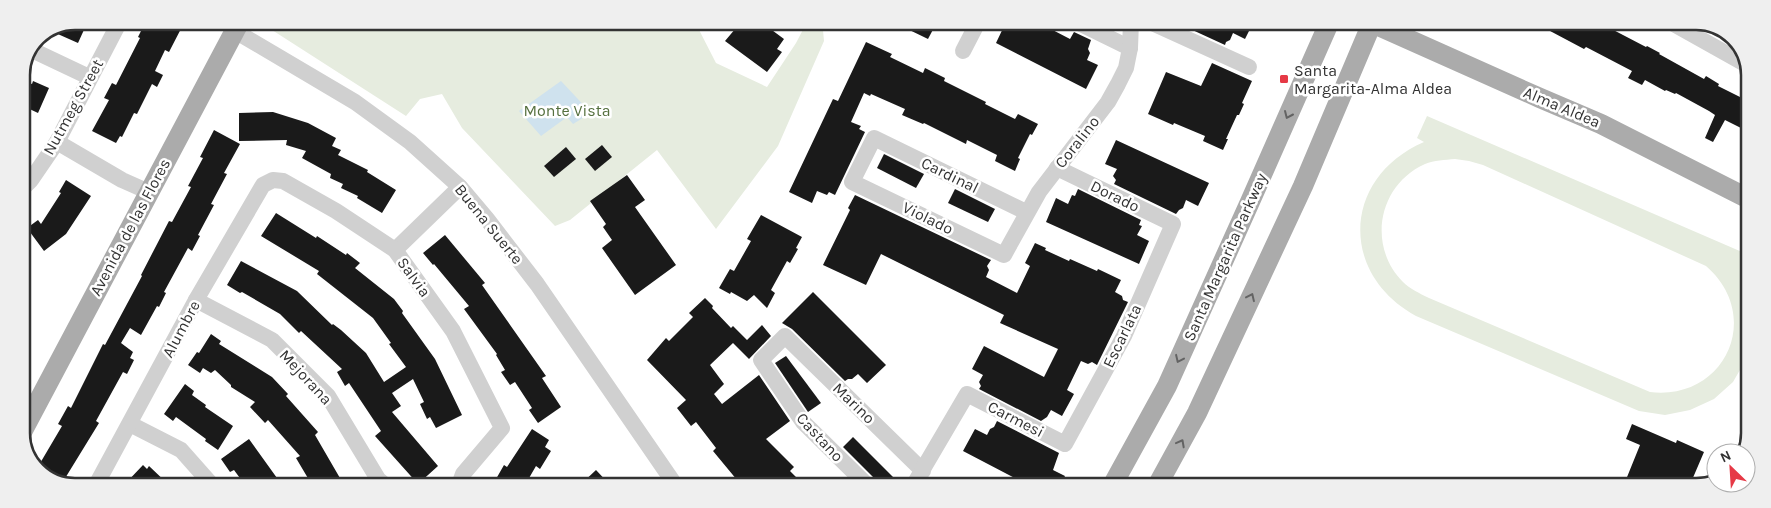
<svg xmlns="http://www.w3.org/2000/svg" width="1771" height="508" viewBox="0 0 1771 508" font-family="Karla,sans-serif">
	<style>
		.green { fill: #e6ecdf; fill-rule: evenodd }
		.water { fill: #cfe2ee }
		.building { fill: #1a1a1a }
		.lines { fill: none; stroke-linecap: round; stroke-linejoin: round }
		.minor { stroke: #d0d0d0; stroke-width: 16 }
		.major { stroke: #ababab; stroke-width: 20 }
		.oneway { stroke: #636363 }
		.poi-dot { fill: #e63946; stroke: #fff; stroke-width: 2 }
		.labels { text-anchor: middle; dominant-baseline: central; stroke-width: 5; stroke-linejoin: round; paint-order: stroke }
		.poi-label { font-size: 16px; fill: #333; stroke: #fff; text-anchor: start }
		.street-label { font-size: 16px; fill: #333; stroke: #fff }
		.park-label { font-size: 16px; fill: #56703f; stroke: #fff }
		.rim { fill: none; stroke: #333; stroke-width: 2.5 }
	</style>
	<rect width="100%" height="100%" fill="#fff"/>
	<g class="green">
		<polygon points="276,21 695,22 716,63 767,87 796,43 807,22 828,22 823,30 824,41 778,146 716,229 657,150 570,220 555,226 462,128 442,94 420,99 406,116 272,30"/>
		<path d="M1427,116l322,139v27l-5,-1 5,12 -1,63 -15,26 -19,17 -24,11 -25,5 -26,-4 -223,-95c-78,-43 -73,-139 8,-174l-7,-4zM1455,159l14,2 14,4 223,101c58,50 19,135 -56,126l-221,-94c-10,-5 -19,-9 -26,-16 -36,-36 -25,-97 22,-118 9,-4 20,-4 30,-5z"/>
	</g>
	<polygon class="water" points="561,81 591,113 573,124 567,117 541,136 519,111"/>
	<g class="building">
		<polygon points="75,21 88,21 78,43 51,31"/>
		<polygon points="146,21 185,21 169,52 165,50 155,71 163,75 157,87 152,84 137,114 134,113 122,137 120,136 116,143 92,131 109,100 104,98 112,83 116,85 140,38 138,37"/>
		<polygon points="741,22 761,22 784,39 777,49 782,52 767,72 725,41"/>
		<polygon points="893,22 937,22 928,39"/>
		<polygon points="1006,22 1047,22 1045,26 1070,39 1074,32 1091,40 1088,49 1090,53 1087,60 1098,65 1086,89 996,43"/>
		<polygon points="1175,22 1211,22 1253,23 1245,39 1233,33 1230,40 1226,42 1225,45"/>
		<polygon points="1535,23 1600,23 1646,47 1647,46 1660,53 1659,54 1704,79 1706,76 1719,84 1718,86 1746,100 1745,103 1749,105 1749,132 1725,120 1713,142 1705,138 1715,115 1709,111 1676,93 1675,94 1666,90 1665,91 1645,80 1642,85 1628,78 1632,71 1586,47 1584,49"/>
		<polygon points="866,42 892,54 890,57 923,73 925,68 945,78 944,81 986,102 985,104 1015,119 1018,114 1038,124 1032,135 1030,134 1018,158 1020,159 1015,171 995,161 997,155 967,140 966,144 924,123 923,124 902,115 905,109 871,94 870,96 864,93 851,122 861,126 859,129 865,132 835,195 829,192 827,195 817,191 812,203 789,192 833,99 838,101"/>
		<polygon points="1212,63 1252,81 1242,103 1244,104 1239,115 1237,115 1226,139 1228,139 1223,150 1203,141 1205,136 1174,123 1173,125 1148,114 1166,72 1201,86"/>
		<polygon points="21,81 28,84 29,83 32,84 33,81 49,88 38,113 21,105"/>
		<polygon points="273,112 308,123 336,138 332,146 341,150 338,155 368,170 367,172 396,190 382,213 357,198 358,196 341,188 343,184 330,178 331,174 302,158 306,151 286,145 287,140 239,141 239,113"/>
		<polygon points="214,130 240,144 224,173 227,174 211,204 214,205 198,235 200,236 192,251 188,248 164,292 166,293 159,307 157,306 141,335 130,328 121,343 133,352 130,358 134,360 127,374 123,372 96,421 99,423 64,480 39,465 62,426 58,424 68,406 71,408 103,344 105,345 142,276 141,275 169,221 172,222 191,187 188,186 203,158 200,157"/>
		<polygon points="1116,140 1209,183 1198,206 1186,200 1183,208 1179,210 1176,214 1114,184 1116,180 1113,176 1117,169 1105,164"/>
		<polygon points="602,145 612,157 595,171 585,159"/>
		<polygon points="566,147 576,159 554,177 544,166"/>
		<polygon points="884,154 924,174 916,188 877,168"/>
		<polygon points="627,175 645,200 635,207 676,265 635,295 602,248 612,240 603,227 606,224 590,201"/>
		<polygon points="66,180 91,196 66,234 44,251 27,228 38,220 41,224 61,193 59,192"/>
		<polygon points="955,189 995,209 988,222 948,203"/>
		<polygon points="1078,189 1141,220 1139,225 1142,226 1137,235 1149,241 1139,264 1046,222 1056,198 1068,204 1072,195 1075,196"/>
		<polygon points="855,195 991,260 987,266 989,270 986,277 1017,293 1030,266 1025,263 1035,243 1046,248 1045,250 1069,261 1070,259 1097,271 1098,269 1121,280 1115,292 1122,296 1123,300 1128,302 1097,365 1092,362 1088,364 1081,361 1067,390 1074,394 1062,416 1051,410 1047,417 1041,421 979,389 981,386 979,382 983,375 972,369 984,346 1044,377 1058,349 1000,323 1004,315 881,254 866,285 823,265 850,210 848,208"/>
		<polygon points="276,213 316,238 317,236 346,255 347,253 360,263 355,268 394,299 403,311 402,313 435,359 462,415 436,428 430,417 427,419 420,404 424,402 413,379 392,393 401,406 392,412 438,466 418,484 375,436 381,431 349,383 345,386 337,372 342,369 301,331 299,333 280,314 242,292 240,293 227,285 241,261 297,291 332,325 333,324 341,330 366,353 384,382 406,367 389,344 391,343 373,318 317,274 319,271 261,236"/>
		<polygon points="761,215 802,237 796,248 798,249 790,263 787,261 771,290 775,293 767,308 754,295 747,301 731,292 730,294 719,288 730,269 734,271 751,241 747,239"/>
		<polygon points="445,235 485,283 482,285 546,376 542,378 561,407 538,423 529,410 532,408 515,382 510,385 501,372 505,370 496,355 497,354 464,309 469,306 434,264 433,265 423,253"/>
		<polygon points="813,292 886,365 867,383 858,374 852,379 848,379 845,381 792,329 782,323"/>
		<polygon points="705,298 713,306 712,308 731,328 733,326 747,340 762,325 771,336 749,359 733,343 710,365 724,384 714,394 722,404 759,375 790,421 766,439 794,467 790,471 805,486 742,486 713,451 716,448 696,422 691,426 677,408 686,400 647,360 666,338 669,341 693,317 689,313"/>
		<polygon points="211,334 221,341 219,344 272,377 288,394 286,396 318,432 315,435 344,485 312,485 296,458 300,456 268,420 265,423 250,407 255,402 231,387 231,385 215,370 211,373 203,368 200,373 188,365 197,352 199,353"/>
		<polygon points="786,356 821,403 808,412 775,363"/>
		<polygon points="185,384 194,391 192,395 206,405 205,407 233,426 218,450 205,441 206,439 176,417 173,421 164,414"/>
		<polygon points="997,421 1059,453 1053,470 1065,476 1060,486 1030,486 963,451 975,429 987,435 990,429 994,427"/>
		<polygon points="1632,424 1676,443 1677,440 1704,452 1689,487 1623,487 1640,445 1626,439"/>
		<polygon points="532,429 549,440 545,447 551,451 540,469 536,466 525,485 507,485 496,479 504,465 507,467"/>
		<polygon points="853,437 895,479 887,486 880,486 875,479 843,447"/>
		<polygon points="249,439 282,485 245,485 234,470 230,472 221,459"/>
		<polygon points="143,465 147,469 149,466 169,485 124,485"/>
		<polygon points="596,470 611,486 579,486"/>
	</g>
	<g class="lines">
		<g class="minor">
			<polyline points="1077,22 1130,48"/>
			<polyline points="1150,22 1249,67"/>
			<polyline points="1672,23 1747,65"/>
			<polyline points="235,31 355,102 410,142 460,187 487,219 537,284 676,486"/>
			<polyline points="32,50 89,77"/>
			<polyline points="963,51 978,22"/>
			<polyline points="57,142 122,180 149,192"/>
			<polyline points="21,190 31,180 57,142 120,21"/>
			<polyline points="1026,212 874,138 852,182 1004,255 1039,192 1108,102 1118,84 1126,68 1130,48 1131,22"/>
			<polyline points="395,250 460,187"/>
			<polyline points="196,300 272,340 328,396 378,479 385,485"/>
			<polyline points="130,424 181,450 212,485"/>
			<polyline points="96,485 196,300 263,185 273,180 283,181 336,211 395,250 453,331 502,428 463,474 459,485"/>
			<polyline points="868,486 803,422 761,360 785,336 923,471"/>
			<polyline points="913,486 967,394 1065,444 1124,336 1173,224 1057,168"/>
		</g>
		<g class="major">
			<polyline points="1372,23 1540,98 1601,124 1749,199"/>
			<polyline points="21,434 240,21"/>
			<polyline points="1112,486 1167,386 1249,204 1329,23"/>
			<polyline points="1157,486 1197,413 1303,186 1372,23"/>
		</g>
	</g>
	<defs><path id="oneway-chevron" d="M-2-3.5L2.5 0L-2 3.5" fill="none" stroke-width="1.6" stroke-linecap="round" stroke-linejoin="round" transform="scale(1.25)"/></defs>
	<g class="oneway">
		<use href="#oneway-chevron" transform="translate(1288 115) rotate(114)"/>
		<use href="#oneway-chevron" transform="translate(1251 297) rotate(-65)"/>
		<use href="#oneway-chevron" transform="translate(1179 359) rotate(115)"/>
		<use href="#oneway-chevron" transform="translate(1181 443) rotate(-62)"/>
	</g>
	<rect class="poi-dot" x="1279" y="74" width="10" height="10" rx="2.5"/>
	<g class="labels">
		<g class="poi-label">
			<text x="1294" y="70">Santa<tspan x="1294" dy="18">Margarita-Alma Aldea</tspan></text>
		</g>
		<g class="street-label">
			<text transform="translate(73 107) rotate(-61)">Nutmeg Street</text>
			<text transform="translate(1562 107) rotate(23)">Alma Aldea</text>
			<text transform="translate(1077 142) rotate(-52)">Coralino</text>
			<text transform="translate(950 175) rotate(26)">Cardinal</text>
			<text transform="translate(1115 196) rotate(26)">Dorado</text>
			<text transform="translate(928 218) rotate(26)">Violado</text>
			<text transform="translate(489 224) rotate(51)">Buena Suerte</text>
			<text transform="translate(130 227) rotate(-62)">Avenida de las Flores</text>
			<text transform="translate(1225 257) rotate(-66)">Santa Margarita Parkway</text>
			<text transform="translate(414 277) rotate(54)">Salvia</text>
			<text transform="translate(181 329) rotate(-62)">Alumbre</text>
			<text transform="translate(1122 336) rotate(-64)">Escarlata</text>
			<text transform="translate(306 377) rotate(47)">Mejorana</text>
			<text transform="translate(854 403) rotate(44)">Marino</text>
			<text transform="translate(1016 419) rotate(27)">Carmesi</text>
			<text transform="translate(820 437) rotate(47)">Castano</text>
		</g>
		<g class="park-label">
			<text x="567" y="110">Monte Vista</text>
		</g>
	</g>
	<path d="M0 0H1771V508H0ZM75 30H1696A45 45 0 0 1 1741 75V433A45 45 0 0 1 1696 478H75A45 45 0 0 1 30 433V75A45 45 0 0 1 75 30Z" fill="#efefef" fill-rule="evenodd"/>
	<path class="rim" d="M75 30H1696A45 45 0 0 1 1741 75V433A45 45 0 0 1 1696 478H75A45 45 0 0 1 30 433V75A45 45 0 0 1 75 30Z"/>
	<g transform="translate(1731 468) rotate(335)"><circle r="24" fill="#ffffff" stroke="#adadad"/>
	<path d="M0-4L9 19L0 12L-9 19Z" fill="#e63946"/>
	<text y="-8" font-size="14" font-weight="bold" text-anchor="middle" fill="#333333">N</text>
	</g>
</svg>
